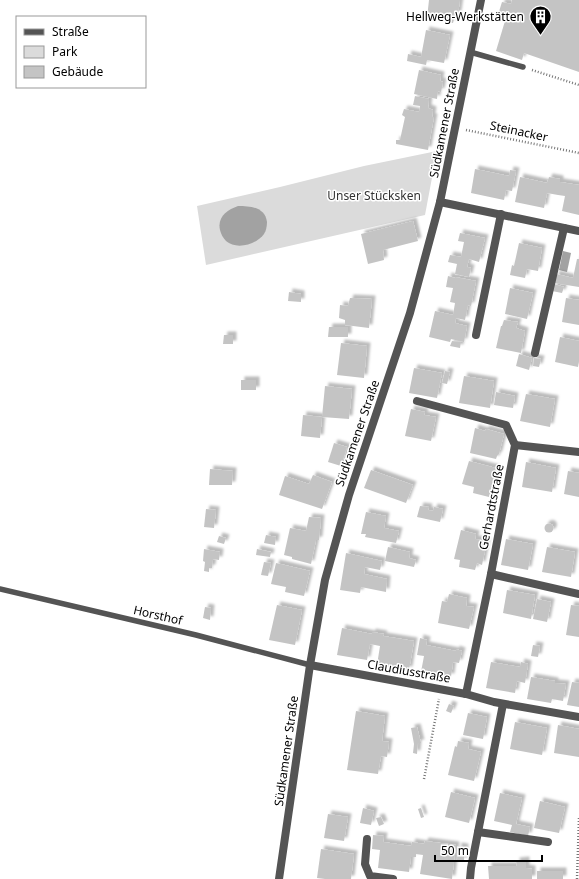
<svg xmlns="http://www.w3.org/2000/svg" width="579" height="879" viewBox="0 0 579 879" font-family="'Noto Sans',sans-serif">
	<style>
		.green { fill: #dbdbdb }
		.water { fill: #a2a2a2 }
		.building { fill: #c4c4c4; filter: url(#shadow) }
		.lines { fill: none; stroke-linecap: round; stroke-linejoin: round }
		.path { stroke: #767676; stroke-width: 2.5; stroke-dasharray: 1 2; stroke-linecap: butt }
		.service { stroke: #545454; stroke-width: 5.5 }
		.minor { stroke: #545454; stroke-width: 8 }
		.labels { text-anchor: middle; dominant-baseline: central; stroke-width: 3; stroke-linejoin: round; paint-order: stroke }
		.poi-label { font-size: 12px; fill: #000; stroke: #fff; text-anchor: end }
		.street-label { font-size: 12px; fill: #000; stroke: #fff }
		.park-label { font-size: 12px; fill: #323232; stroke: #fff }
	</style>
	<defs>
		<filter id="shadow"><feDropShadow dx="3.5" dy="-3.5" stdDeviation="1" flood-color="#0004"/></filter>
	</defs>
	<rect width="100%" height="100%" fill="#fff"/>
	<polygon class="green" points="437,151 425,215 206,265 197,206 280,187 364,166"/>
	<g class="water">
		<path d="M238,206c12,0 27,1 29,16 0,4 -1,9 -3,12 -8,11 -28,16 -38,7 -3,-3 -5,-7 -6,-11 -3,-13 7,-20 18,-24z"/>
		<polygon points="563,251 571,253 567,272 559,270"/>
	</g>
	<g class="building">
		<polygon points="429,0 460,0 458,14 455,16 453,23 427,18"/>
		<polygon points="512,0 579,0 579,72 524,53 522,60 496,51 505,21 497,18 502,2 511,4"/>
		<polygon points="426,30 450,35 444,63 427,60 426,65 407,61 408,54 421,57"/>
		<polygon points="419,70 441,75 440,81 443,82 441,92 438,91 437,99 414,94"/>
		<polygon points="415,96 429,99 428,108 433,110 432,117 434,117 428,150 396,144 396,140 400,140 405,117 402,115 404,109 419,112 420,106 413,105"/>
		<polygon points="475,169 509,176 510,170 516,171 512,191 506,190 504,200 471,193"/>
		<polygon points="520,177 547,183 549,177 560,179 560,182 579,185 579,215 562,211 565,196 558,195 547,193 544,208 515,202"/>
		<polygon points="413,221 418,241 383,250 384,260 368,264 361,234"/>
		<polygon points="460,233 485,238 479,262 469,259 467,267 471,268 469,277 455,274 457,264 448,262 450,255 461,257 464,242 458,241"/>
		<polygon points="519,243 542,248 538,271 527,269 525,278 510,275 512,265 514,266"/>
		<polygon points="577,259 579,259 579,287 554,283 556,274 573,278"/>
		<polygon points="448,276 455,278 455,277 476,281 471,306 468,305 465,320 456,318 455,323 467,326 464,342 451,339 450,342 429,337 435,311 453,315 455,303 450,302 453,288 446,287"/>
		<polygon points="554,284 564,287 562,293 552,291"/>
		<polygon points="510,288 533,293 527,319 505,314"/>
		<polygon points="289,292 301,294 301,302 288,301"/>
		<polygon points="350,298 372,299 369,328 345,325 345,320 339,318 340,305 348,306"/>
		<polygon points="566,298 579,300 579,325 562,322"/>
		<polygon points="504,320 518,322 516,328 525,331 521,353 496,348 501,326 502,326"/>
		<polygon points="329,327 348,327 348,337 328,337"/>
		<polygon points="224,335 233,335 233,344 223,344"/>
		<polygon points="560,337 579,341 579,361 578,367 555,362"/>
		<polygon points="452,341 461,342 460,348 450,346"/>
		<polygon points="341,343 367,346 364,378 337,375"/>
		<polygon points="519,354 532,358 529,370 516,366"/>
		<polygon points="534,358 541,359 539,367 533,366"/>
		<polygon points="414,368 442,373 437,398 409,393"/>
		<polygon points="445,371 450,372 447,384 442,383"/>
		<polygon points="464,376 494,381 490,408 459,403"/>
		<rect x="241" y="380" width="15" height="10"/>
		<polygon points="325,386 352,389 349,419 322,417 320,438 301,436 303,415 322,417"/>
		<polygon points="496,392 515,396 513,408 494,405"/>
		<polygon points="526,394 555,399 550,427 520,421"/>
		<polygon points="411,409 425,412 424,415 436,417 431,441 405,436"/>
		<polygon points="475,428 485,431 486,429 504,434 499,454 497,456 496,459 470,453"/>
		<polygon points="334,443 347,447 341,466 328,462"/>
		<polygon points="469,461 496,468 489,497 473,493 474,487 462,484"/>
		<polygon points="526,462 556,468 552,492 522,487"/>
		<polygon points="210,469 233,471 232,485 209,485"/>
		<polygon points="371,470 413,485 406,503 364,488"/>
		<polygon points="568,471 579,473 579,497 564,494"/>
		<polygon points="313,475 332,482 322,509 279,495 285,476 309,484"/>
		<polygon points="420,506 429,507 428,510 433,511 434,507 443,509 440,522 417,517"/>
		<polygon points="206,509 216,510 214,528 204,527"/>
		<polygon points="366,512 386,516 384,528 399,531 396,543 365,537 366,534 361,534"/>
		<polygon points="309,517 321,518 319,540 316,540 311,564 292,559 292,557 284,555 290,528 306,531"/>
		<circle cx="549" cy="528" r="4.5"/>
		<polygon points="461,530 476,534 475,539 487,541 482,565 477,563 475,570 459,567 460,560 454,559"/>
		<polygon points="266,535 276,537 275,545 264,543"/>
		<polygon points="219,536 226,538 224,544 217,542"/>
		<polygon points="506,539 533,544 528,570 501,565"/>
		<polygon points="388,547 410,552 409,558 416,560 414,567 385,561"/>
		<polygon points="547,547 575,552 571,577 542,572"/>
		<polygon points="204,549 220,552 219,560 213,559 212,568 209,568 209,572 204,571 205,562 203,561"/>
		<polygon points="257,549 271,552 270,557 256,555"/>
		<polygon points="346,553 382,561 380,570 365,567 364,574 387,579 386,592 361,587 360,593 340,590"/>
		<polygon points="264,562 271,563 268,576 261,575"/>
		<polygon points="276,563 310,571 304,596 285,592 286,587 271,584"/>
		<polygon points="507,590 535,595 531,619 503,613"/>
		<polygon points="449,594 467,598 466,606 474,607 469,629 438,623 442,601 447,602"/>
		<polygon points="537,599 551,602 547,622 533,619"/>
		<polygon points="277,605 302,610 295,645 269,640"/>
		<polygon points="571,605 579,606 579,637 566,635"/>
		<polygon points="205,607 211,608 210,620 203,618"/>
		<polygon points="342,628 372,634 372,632 384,634 383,636 414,641 409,670 377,665 380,646 370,644 367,660 337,655"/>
		<polygon points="420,638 427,640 426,645 456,651 456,649 462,651 459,663 453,662 451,677 421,672 424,656 417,655"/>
		<polygon points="533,645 540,646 538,657 531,656"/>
		<polygon points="491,662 520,667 521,662 528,664 525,683 517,681 515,693 486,688"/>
		<polygon points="531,677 555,681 555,683 566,684 563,701 552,699 551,703 527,699"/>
		<polygon points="572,682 579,683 579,707 567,705"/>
		<polygon points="449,704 454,706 451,713 446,711"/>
		<polygon points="356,711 385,716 382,741 389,742 387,757 381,756 378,774 347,770"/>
		<polygon points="468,713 487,717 483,739 463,735"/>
		<polygon points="515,722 547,728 542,755 510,749"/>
		<polygon points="558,725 579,729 579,757 554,753"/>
		<polygon points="417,727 421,743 418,743 417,754 413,753 414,744 411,728"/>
		<polygon points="458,741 469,743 468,749 481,752 474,781 448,775 455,746 457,747"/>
		<polygon points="451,792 475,798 469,823 445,817"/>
		<polygon points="500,793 522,798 516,824 530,827 528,836 510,832 512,825 494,821"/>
		<polygon points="540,801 565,807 559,833 534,828"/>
		<polygon points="363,808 374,811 371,825 360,823"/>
		<polygon points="421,808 424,817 421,818 418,809"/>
		<polygon points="328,814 348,817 344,841 324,838"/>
		<polygon points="381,817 384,824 379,826 376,818"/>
		<polygon points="373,835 384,836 383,842 411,846 412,842 424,844 425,841 456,845 452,879 420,874 423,855 416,854 416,857 411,857 409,872 378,868 380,850 372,849"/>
		<polygon points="458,846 465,847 464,861 457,860"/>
		<polygon points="321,849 354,854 351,879 325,879 317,878"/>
		<polygon points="526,860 526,868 532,869 532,879 489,879 488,866 517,866 516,861"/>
		<rect x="537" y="871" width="26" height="8"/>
	</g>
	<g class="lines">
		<g class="path">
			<polyline points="532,70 579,85"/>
			<polyline points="466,130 579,153"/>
			<polyline points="424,779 439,699"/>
			<polyline points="577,879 579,818"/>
		</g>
		<g class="service">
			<polyline points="470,52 523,67"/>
			<polyline points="0,589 196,635 310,665"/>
		</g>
		<g class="minor">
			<polyline points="440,202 579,231"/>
			<polyline points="476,335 501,214"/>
			<polyline points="535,353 564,228"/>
			<polyline points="417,401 506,425 515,445 491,574 466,694"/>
			<polyline points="515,445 579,452"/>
			<polyline points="491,574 579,594"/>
			<polyline points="310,665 466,694 494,702 579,717"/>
			<polyline points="478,832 548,842"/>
			<polyline points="367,839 365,864 370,876 393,879"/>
			<polyline points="279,879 310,665 325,580 349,495 410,313 440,202 481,0"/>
			<polyline points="470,879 471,868 503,704"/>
		</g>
	</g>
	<defs>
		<symbol id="building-pin" viewBox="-11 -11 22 30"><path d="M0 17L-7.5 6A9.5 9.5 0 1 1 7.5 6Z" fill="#000" stroke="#fff"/><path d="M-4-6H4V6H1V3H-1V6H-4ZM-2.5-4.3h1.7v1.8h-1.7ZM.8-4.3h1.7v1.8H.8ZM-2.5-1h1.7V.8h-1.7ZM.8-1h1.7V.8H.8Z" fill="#fff"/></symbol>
	</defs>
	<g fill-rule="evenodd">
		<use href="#building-pin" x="528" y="4" width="25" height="34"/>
	</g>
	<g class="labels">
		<g class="poi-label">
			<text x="524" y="16">Hellweg-Werkstätten</text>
		</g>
		<g class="street-label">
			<text transform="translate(444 123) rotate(-79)">Südkamener Straße</text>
			<text transform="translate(519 131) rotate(12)">Steinacker</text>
			<text transform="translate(357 433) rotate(-71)">Südkamener Straße</text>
			<text transform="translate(491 507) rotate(-79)">Gerhardtstraße</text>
			<text transform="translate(158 615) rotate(13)">Horsthof</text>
			<text transform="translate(409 671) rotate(10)">Claudiusstraße</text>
			<text transform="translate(286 751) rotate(-82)">Südkamener Straße</text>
		</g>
		<g class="park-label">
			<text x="374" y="195">Unser Stücksken</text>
		</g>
	</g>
	<rect x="16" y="16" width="130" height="72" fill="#ffffff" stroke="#999999"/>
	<rect x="24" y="29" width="20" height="6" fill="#545454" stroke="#999999"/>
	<text x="52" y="36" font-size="12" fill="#000000">Straße</text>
	<rect x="24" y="46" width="20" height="12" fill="#dbdbdb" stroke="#999999"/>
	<text x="52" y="56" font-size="12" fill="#000000">Park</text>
	<rect x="24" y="66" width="20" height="12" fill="#c4c4c4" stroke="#999999"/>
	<text x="52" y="76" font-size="12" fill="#000000">Gebäude</text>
	<path d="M435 855v6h107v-6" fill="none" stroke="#000000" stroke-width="2"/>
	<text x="441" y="855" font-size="12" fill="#000000" stroke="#ffffff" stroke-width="3" paint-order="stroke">50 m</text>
</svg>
